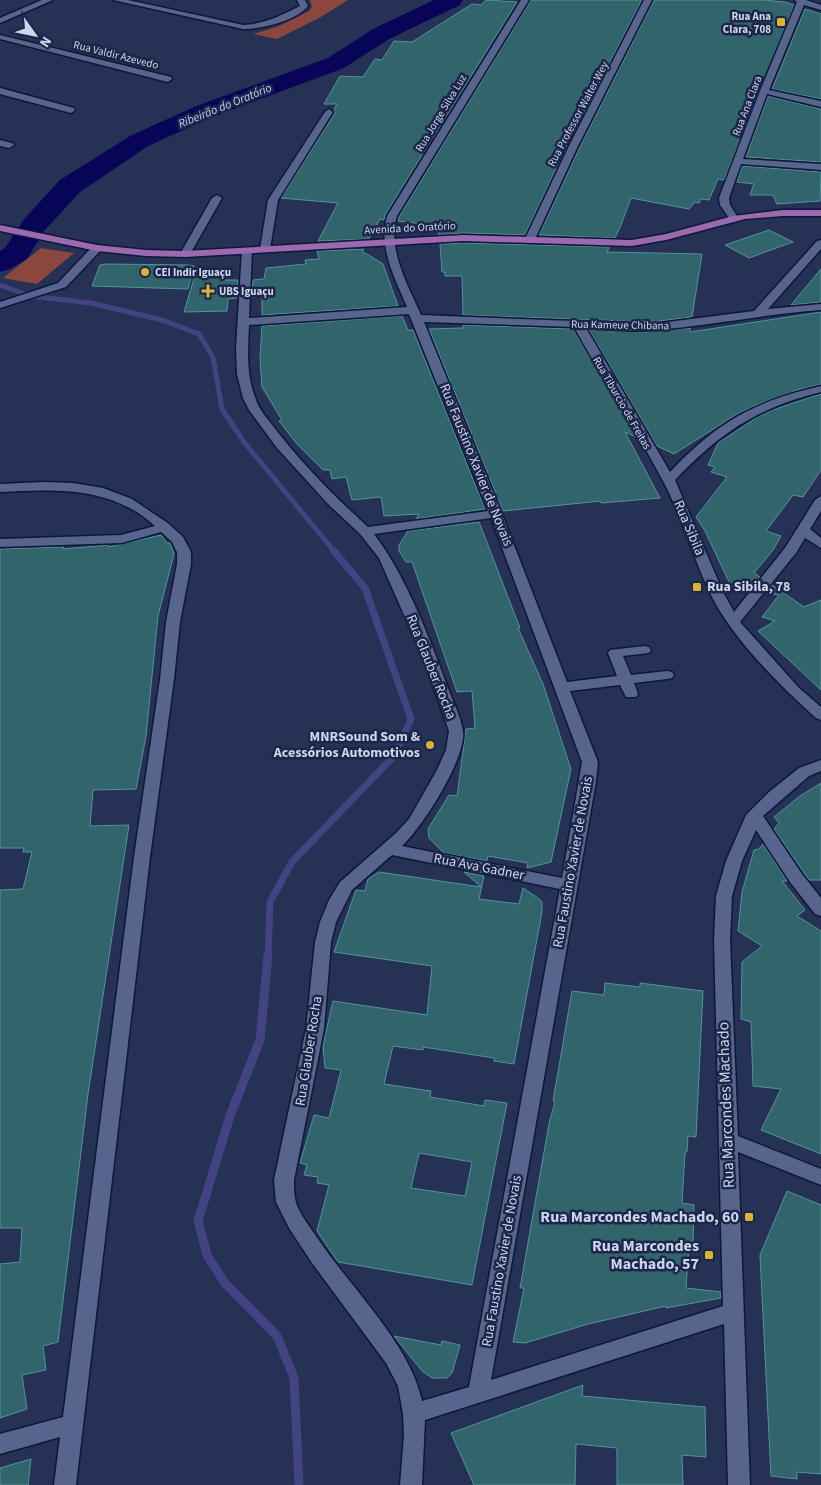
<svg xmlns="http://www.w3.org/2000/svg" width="821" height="1485" viewBox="0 0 821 1485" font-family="'Source Sans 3',sans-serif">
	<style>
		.green { fill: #8b463d }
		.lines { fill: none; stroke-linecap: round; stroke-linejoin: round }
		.stream-far2 { stroke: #434384; stroke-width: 5 }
		.stream-far1 { stroke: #434384; stroke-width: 7 }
		.stream { stroke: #434384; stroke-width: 9 }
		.river { fill: #080458; fill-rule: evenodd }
		.building { fill: #32646c; stroke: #54939d; fill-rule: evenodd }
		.minor-casing { stroke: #0e1739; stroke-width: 3 }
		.major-casing { stroke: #0e1739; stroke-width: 3 }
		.minor { fill: #57658d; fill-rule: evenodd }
		.major { fill: #9b69ae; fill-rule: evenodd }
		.poi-dot { fill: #dcb233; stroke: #1c2649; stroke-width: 2 }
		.labels { text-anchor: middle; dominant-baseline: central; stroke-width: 5; stroke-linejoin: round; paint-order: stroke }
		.far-poi-label { font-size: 11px; font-weight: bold; fill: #cdd5ec; stroke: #1c2649; text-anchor: start }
		.far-street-label { font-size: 11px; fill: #cdd5ec; stroke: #1c2649 }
		.far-water-label { font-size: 12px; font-style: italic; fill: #becffd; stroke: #1c2649 }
		.street-label { font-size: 14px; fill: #cdd5ec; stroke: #1c2649 }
		.poi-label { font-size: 14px; font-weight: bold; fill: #cdd5ec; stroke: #1c2649; text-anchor: start }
		.near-street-label { font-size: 16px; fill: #cdd5ec; stroke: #1c2649 }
		.near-poi-label { font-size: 16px; font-weight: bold; fill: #cdd5ec; stroke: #1c2649; text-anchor: end }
	</style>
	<rect width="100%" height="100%" fill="#253155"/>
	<g class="green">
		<polygon points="310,0 348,0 321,17 277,39 253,34 279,26 309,11 312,7"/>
		<polygon points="41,248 74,253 37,284 3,278"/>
	</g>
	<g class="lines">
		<polyline class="stream-far2" points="0,285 31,296 91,303 162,320 199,334 213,357 222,409 244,442 334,551"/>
		<polyline class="stream-far1" points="268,957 270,902 292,862 394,756 411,719 365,588 333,550"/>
		<polyline class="stream" points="268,955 260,1040 230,1116 198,1221 207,1255 225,1283 277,1336 294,1378 299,1485"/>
		<polygon class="river" points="434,0 463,0 460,5 389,39 344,68 212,117 148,146 80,192 44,231 27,259 10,269 0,272 0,251 5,248 24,219 60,180 130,136 194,107 328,58 373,29"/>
	</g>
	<g class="building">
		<polygon points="486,0 517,2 385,215 384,220 380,219 369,239 318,241 338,203 281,198 335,113 334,110 337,104 324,104 340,76 363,77 375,59 382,60 394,41 412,42 472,4 481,5"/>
		<polygon points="531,0 642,0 566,147 525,235 463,233 439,235 438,226 398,221 399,217"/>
		<polygon points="654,0 763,0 785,2 794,5 724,180 718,179 709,200 701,199 699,203 695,202 689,209 631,198 621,225 615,238 539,235 579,149"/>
		<polygon points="805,9 821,14 821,99 772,89"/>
		<polygon points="768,96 821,109 821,162 746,157"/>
		<polygon points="742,166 821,172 820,201 777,204 773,195 750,195 754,184 737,182"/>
		<polygon points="769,230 793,242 749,258 725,245"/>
		<polygon points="463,243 609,247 607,252 702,254 692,317 652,322 463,315 462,276 445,276 445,272 442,272 440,244"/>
		<polygon points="364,249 362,251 383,264 398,306 262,315 262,296 252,297 253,280 264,279 266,268 306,264 305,260 319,259 317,251"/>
		<polygon points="106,264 189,265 194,266 188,289 92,286 100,265"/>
		<polygon points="821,269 821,302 791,305"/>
		<polygon points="195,275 221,275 221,280 238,280 237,298 228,299 227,311 184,312"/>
		<polygon points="821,312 821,384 797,390 756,405 737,414 674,454 657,446 589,330 646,332 690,328 690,332"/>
		<polygon points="402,316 408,330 413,330 485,509 416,519 419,514 384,516 381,497 352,500 346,477 332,479 330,470 323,470 297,444 279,421 282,420 262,387 260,358 262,326"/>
		<polygon points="463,325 573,329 636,437 625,432 660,498 601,503 601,501 503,511 429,329 463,328"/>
		<polygon points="821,394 821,470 803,497 793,495 766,531 781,536 773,550 754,573 760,577 749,590 731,586 705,531 696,517 727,477 711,472 715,467 708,465 718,443 759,416 778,408"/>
		<polygon points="479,522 520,628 518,628 543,684 571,769 551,862 527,868 528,863 488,856 487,861 444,853 429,838 428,829 449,795 457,796 466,729 475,728 472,691 457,692 412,562 406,562 399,551 399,545 408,531"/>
		<polygon points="161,535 167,543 170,543 174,554 158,616 146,736 136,789 93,790 90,826 129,825 88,1094 58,1342 43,1346 46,1370 22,1375 27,1409 0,1418 0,1264 20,1262 22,1228 0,1228 0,890 23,889 32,852 23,852 24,848 0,848 0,549 64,547 63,549 108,545 109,547"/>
		<polygon points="772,585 804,607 821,600 821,690 758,631 775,621 762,617 779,595 766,593"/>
		<polygon points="821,783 821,880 809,880 774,829 779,823 774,817 800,796"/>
		<polygon points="763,844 787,881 782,881 805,910 797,916 821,931 821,1154 761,1130 781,1089 753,1086 751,1022 741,1019 742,962 762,946 738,931 742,892 754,850 759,849"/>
		<path d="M379,872l102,15 -17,-15 20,4 -5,23 40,5 4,-16 15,10 4,4v10l-28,152 -20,-3v-3l-71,-11v3l-30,-4 -9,38 47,7 -1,6 54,9 1,-6 22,3 -35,182 -134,-23 -21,-31 12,-46 -12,-2 1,-6 -14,-2 3,-10 -7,-2 14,-48 15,3 12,-48 -16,-2 -2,-22 10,-45 94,14 5,-49 -98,-14 22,-62 9,1 3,-12zM419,1153l53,9 -7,34 -54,-8z"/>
		<polygon points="605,983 640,987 640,983 703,991 696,1137 688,1136 687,1152 685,1152 682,1203 694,1205 693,1245 689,1245 686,1288 721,1292 721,1298 666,1308 666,1306 588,1324 525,1343 513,1342 524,1288 520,1288 549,1124 555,1102 553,1101 572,991 604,995"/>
		<polygon points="787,1191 821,1205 821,1474 797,1472 797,1479 771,1476 760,1255"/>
		<polygon points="394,1336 441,1345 442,1341 460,1345 452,1373 447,1378 432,1378 422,1371"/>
		<polygon points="583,1385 582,1396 705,1407 706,1457 682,1455 683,1485 617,1485 617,1448 576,1444 575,1485 474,1485 451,1433"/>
		<polygon points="31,1459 28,1485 0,1485 0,1468"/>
	</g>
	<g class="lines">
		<defs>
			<g id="minor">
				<polygon points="42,0 53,0 0,23 0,18"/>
				<path d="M113,0h15l115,25c21,-1 37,-9 55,-18l2,-1 -3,-6h8l3,6c-12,15 -46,23 -65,23z"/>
				<path d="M521,0h8l-132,216c-10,34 11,69 24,99l231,9 102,-13 63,-70 4,-1v9l-53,60 53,-5v6c-56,4 -111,16 -167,20 -22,2 -46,-1 -68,-2l84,144c47,-50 85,-71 151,-86v6c-64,16 -101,41 -146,88l48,112 11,20 51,-64 30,-48 6,-4v15l-11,18 11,9v10l-16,-10 -9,15 -56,69 59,66 22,19v13l-5,-2c-37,-33 -86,-82 -107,-127 -17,-37 -28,-77 -47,-112 -28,-52 -60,-101 -88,-152l-150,-5 78,192 65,168 50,-6 -9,-23 2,-3 34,-4 5,1 2,3 -2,3 -26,3 8,19 36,-4 5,1 2,3 -2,3 -5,1 -33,4 4,11 -2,3h-10l-6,-12 -50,6 28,71 -2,19 -105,599 232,-74 -9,-366 2,-44 10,-35 20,-46 23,-23 30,-24 22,-8v11l-12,5 -46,40 39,58 19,24v18l-6,-2 -25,-32 -34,-52 -14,31 -10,35 -2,44 8,196 83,33v16l-83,-33 12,333h-22l-4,-161 -299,96 -3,65h-22l4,-50 -1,-21 -5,-28 -12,-23 -74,-100 -23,-35 -13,-26 -2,-22 32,-151 9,-87 5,-20 9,-22 11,-18 56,-49 13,-14 28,-49 9,-20 3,-19 -26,-73 -44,-100 -19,-24 -32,-30 -51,-56 -28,-38 -6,-12 -6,-24 -1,-26 6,-97 5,-3 5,3 -3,67 158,-11c-12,-29 -29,-59 -20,-91zM409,314l79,197 -120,16c-34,-31 -67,-64 -95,-101 -7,-9 -15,-18 -18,-29 -9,-23 -7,-48 -6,-72zM491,518l91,244 -20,116 -160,-32c20,-18 65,-89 61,-115 -2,-13 -9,-28 -14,-40 -18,-50 -43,-115 -75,-157zM392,855l168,34 -91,498 -47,14c-12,-57 -71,-113 -104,-162 -8,-12 -17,-23 -22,-36 -2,-7 -2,-16 -2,-23l30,-151 7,-87 5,-20 16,-32z"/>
				<polygon points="644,0 652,0 577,148 535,239 530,242 526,241 525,239 568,148"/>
				<polygon points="794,0 806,0 821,5 821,10 804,5 769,90 821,101 821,107 767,94 743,159 821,164 821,170 741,164 729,198 730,205 739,219 734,222 731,221 720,205 719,198 760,91 797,2"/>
				<polygon points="0,35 171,77 172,79 168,82 0,39"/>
				<polygon points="0,88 74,108 75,110 71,113 0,94"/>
				<polygon points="329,109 333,112 278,200 270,249 269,251 261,251 260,249 268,200 325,112"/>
				<polygon points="0,140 12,143 14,145 9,148 0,146"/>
				<polygon points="217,195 222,198 190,254 189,256 181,256 180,254 212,198"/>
				<polygon points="97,245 101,246 101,250 66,287 0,308 0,302 58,283 93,246"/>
				<path d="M43,482l30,1 30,5 29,11 37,25 14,13 8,15v12l-11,58 -6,57 -24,178 -74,628h-22l6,-48 -60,17v-20l63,-17 71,-560 26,-178 6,-57 11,-58v-12l-5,-10 -11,-10 -39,11 -122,4v-8l121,-4 34,-9c-43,-40 -101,-37 -155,-34v-8z"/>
			</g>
			<polygon id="major" points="783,210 821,210 821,216 783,216 745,219 666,240 632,246 463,241 185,257 146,256 97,251 0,231 0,225 97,245 146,250 185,251 463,235 632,240 666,234 733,216"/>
		</defs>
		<use href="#minor" class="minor-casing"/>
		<use href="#major" class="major-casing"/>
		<use href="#minor" class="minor"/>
		<use href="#major" class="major"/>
	</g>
	<g class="poi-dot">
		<rect x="776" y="17" width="10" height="10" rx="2.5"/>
		<circle cx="145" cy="272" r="5"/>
		<path d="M205.5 283.5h5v5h5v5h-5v5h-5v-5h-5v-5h5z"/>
		<rect x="692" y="582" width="10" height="10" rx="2.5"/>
		<circle cx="430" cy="745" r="5"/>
		<rect x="744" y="1212" width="10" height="10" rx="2.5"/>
		<rect x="704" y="1250" width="10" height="10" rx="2.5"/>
	</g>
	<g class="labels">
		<g class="far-poi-label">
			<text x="771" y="16" text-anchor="end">Rua Ana<tspan x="771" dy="13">Clara, 708</tspan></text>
			<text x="155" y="272">CEI Indir Iguaçu</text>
			<text x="219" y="291">UBS Iguaçu</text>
		</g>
		<g class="far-street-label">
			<text transform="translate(116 55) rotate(14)">Rua Valdir Azevedo</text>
			<text transform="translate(747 106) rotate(-69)">Rua Ana Clara</text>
			<text transform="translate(441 113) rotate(-59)">Rua Jorge Silva Luz</text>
			<text transform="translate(578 114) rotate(-62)">Rua Professor Walter Wey</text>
			<text transform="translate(410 228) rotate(-3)">Avenida do Oratório</text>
			<text transform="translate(620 325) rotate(1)">Rua Kameue Chibana</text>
			<text transform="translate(622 403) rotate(60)">Rua Tiburcio de Freitas</text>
		</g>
		<g class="far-water-label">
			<text transform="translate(225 106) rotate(-22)">Ribeirão do Oratório</text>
		</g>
		<g class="street-label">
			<text transform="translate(476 465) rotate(68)">Rua Faustino Xavier de Novais</text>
			<text transform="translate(689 528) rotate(67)">Rua Sibila</text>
			<text transform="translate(431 667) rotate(68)">Rua Glauber Rocha</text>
			<text transform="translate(573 862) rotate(-80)">Rua Faustino Xavier de Novais</text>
			<text transform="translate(479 867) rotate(11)">Rua Ava Gadner</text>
			<text transform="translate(309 1051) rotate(-81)">Rua Glauber Rocha</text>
			<text transform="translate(502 1261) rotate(-80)">Rua Faustino Xavier de Novais</text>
		</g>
		<g class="poi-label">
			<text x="707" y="587">Rua Sibila, 78</text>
			<text x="420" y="737" text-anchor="end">MNRSound Som &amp;<tspan x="420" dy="16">Acessórios Automotivos</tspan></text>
		</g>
		<g class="near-street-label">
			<text transform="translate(726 1105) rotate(-92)">Rua Marcondes Machado</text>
		</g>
		<g class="near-poi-label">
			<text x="739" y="1217">Rua Marcondes Machado, 60</text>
			<text x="699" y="1246">Rua Marcondes<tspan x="699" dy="18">Machado, 57</tspan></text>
		</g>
	</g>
	<g transform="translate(35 35) rotate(123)" stroke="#1c2649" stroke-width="4" paint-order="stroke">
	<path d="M0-4L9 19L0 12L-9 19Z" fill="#cdd5ec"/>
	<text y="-8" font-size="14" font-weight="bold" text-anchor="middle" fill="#cdd5ec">N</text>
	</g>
</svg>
